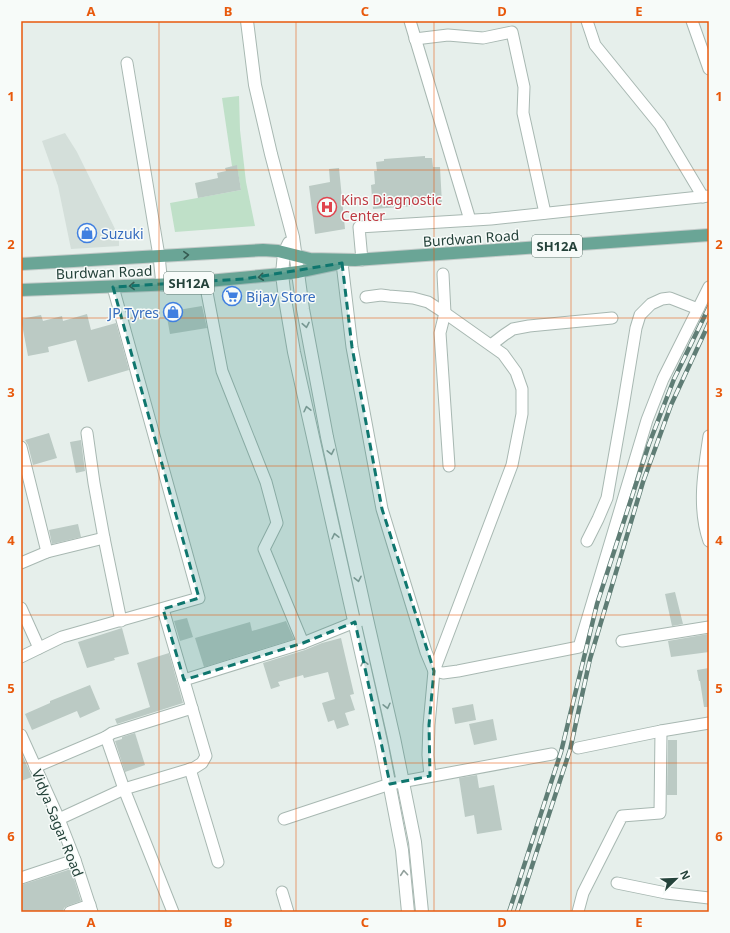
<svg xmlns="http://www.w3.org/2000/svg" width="730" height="933" viewBox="0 0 730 933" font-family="'Noto Sans',sans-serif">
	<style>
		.built { fill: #d4dfda }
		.green { fill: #bfe0c8 }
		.building { fill: #bbcac4 }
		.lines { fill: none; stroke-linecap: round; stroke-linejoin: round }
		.minor-casing { stroke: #a8b8b2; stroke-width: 13 }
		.tertiary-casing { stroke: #a8b8b2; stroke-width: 14 }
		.primary-casing { stroke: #c2cac8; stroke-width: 14 }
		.minor { stroke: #fff; stroke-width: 11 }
		.tertiary { stroke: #fff; stroke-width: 12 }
		.primary { stroke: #6aa596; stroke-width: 12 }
		.rail-casing { stroke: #5f7d75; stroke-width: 4.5 }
		.rail { stroke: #f7fbf9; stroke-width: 3; stroke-dasharray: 9; stroke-linecap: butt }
		.oneway { stroke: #365b51 }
		.oneway2 { stroke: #92a09c }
		.marked { fill: #0f766e; fill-opacity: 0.2; stroke: #0f766e; stroke-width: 3; stroke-dasharray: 8 5; stroke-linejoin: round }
		.grid { fill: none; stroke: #e8590c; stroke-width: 1; stroke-opacity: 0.55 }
		.labels { text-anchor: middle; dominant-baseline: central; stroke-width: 3; stroke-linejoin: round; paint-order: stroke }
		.shield { fill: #f7fbf9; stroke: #637a73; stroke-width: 1 }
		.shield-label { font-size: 13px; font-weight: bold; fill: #24423a }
		.health-label { font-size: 14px; fill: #be3a42; stroke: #f7fbf9; text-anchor: start }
		.shop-label { font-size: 14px; fill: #366cbe; stroke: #f7fbf9; text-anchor: start }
		.street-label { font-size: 14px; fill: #24423a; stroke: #f7fbf9 }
		.neatline { fill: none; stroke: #e8590c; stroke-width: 1.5 }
		.grid-label { font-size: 13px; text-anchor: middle; font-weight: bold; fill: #e8590c }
	</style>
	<rect width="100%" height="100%" fill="#e6efeb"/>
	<polygon class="built" points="65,133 77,152 119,237 119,246 71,249 58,186 42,141"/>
	<polygon class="green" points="239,96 240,130 246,182 255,226 175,232 170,203 241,190 237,166 232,166 222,98"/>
	<g class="building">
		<polygon points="425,156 425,158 432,158 433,167 440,167 442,204 373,209 371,185 375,184 374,171 377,171 376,162 384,161 384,159"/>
		<polygon points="237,165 241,190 198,198 195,183 218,178 217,173 226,171 225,168"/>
		<polygon points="339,168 345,229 315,234 309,186 330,182 329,169"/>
		<polygon points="202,306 207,328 170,334 166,312"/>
		<polygon points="87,314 91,330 116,323 129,370 88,382 76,340 48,347 49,352 28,356 21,319 41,315 43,321 62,316 63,321"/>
		<polygon points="49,433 57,458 33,465 28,445 25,440"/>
		<polygon points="81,440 85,471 76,473 70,442"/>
		<polygon points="78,524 81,537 52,544 49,530"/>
		<polygon points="675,592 683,624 672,626 665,594"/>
		<polygon points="187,618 193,637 180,641 174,621"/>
		<polygon points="286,621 294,639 204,667 195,638 250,622 252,631"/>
		<polygon points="122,628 129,654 114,658 115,660 87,668 78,642"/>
		<polygon points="708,634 709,652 671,657 668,641"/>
		<polygon points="341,638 354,694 350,695 355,710 345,713 349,725 337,729 334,720 328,722 322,703 335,699 328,672 304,678 303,675 278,682 280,686 271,689 263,663 305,650 322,643"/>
		<polygon points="169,653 183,703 117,724 115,719 150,707 137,663"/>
		<polygon points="709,668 709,707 704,707 700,681 699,681 697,670"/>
		<polygon points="90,685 100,709 80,718 77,711 32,730 25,714 50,703 50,701"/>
		<polygon points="473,704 476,720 455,724 452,708"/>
		<polygon points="493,719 497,740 474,745 469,724"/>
		<polygon points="135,733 145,765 125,772 115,741 122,739 122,737"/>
		<polygon points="668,740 677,740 677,795 667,795"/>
		<polygon points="21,752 32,777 21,781"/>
		<polygon points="477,775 479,788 494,785 502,830 477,834 474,815 465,817 459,778"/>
		<polygon points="71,869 81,901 67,906 64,908 63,912 21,912 21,885"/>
	</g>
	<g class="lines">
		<defs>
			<g id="minor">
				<polyline points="410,21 470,220"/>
				<polyline points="587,21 595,45 660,125 703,197"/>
				<polyline points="692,21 709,69"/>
				<polyline points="415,39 448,35 483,38 512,32 524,87 523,113 545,213"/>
				<polyline points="127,63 159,256 162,285"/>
				<polyline points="362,260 359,227 491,219 709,196"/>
				<polyline points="342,263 352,347 382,509 426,652 434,671 443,673 458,671 579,647 647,420 663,379 709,287"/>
				<polyline points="443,274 445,313 440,333 449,466"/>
				<polyline points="205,282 222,371 266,482 277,523 264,549 303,643"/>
				<polyline points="366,297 381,295 389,296 413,298 428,302 445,313 503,354 516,372 522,389 522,414 512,465 434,671 429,725 428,755 430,776"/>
				<polyline points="491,345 504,335 513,329 529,326 612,318"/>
				<polyline points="87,433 94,483 104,538 121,621"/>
				<path d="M709,436c-5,33 -12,72 0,105"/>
				<polyline points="21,447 47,552"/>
				<polyline points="587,541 598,519 607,498 623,407 636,328 640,315 651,304 662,299 670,298 698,309"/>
				<polyline points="21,563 47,552 104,538"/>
				<polyline points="21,608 39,648"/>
				<polyline points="622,641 709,627"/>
				<polyline points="21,657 62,637 199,598 113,287"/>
				<polyline points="184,680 303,643 355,622 367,619"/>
				<polyline points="21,735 59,819 75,860 92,912"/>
				<polyline points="106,737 124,789 173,912"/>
				<polyline points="578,748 661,731 709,723"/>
				<polyline points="35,767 106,737 112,733 192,708"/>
				<polyline points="190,769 218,862"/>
				<polyline points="59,819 124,789 194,768 202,763 206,756 163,609"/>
				<polyline points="284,819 390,784 552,754"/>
				<polyline points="21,878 75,860"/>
				<polyline points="617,883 666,893 709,898"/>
				<polyline points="282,892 288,912"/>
				<polyline points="70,912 90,905"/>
				<polyline points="578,912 579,908 583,893 622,816 660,813 661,731"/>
			</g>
			<g id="tertiary">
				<polyline points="247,21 255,85 271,154 293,237 303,309 327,437 367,619 394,738 415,842 422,912"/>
				<polyline points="289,243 284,253 282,274 285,299 294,352 382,746 402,850 408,912"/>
			</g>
			<g id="primary">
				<polyline points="21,264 263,250 278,251 310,259 355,260 709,235"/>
				<polyline points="21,290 176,284 282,274 298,272 336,264"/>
			</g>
		</defs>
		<use href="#minor" class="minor-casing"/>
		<use href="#tertiary" class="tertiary-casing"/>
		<use href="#primary" class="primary-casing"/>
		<use href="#minor" class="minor"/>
		<use href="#tertiary" class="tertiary"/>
		<use href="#primary" class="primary"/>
		<defs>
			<g id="rail">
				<polyline points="509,912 561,752 597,604 649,444 674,379 709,307"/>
				<polyline points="517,912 570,750 590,659 643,482 671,405 709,323"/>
			</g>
		</defs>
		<use href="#rail" class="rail-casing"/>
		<use href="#rail" class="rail"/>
	</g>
	<defs><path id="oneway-chevron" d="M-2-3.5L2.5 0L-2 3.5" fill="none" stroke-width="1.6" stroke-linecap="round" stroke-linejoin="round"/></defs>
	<g class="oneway">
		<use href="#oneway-chevron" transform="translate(186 255) rotate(-3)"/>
		<use href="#oneway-chevron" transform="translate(261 277) rotate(174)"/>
		<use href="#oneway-chevron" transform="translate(132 286) rotate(178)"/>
	</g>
	<g class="oneway2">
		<use href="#oneway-chevron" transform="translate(306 325) rotate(79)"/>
		<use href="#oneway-chevron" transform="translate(307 409) rotate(-103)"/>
		<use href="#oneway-chevron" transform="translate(331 452) rotate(78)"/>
		<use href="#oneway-chevron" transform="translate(335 536) rotate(-103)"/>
		<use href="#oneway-chevron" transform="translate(358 579) rotate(78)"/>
		<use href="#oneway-chevron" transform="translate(364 663) rotate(-103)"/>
		<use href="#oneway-chevron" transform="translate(387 706) rotate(77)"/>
		<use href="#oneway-chevron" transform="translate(404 873) rotate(-95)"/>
	</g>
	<path class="marked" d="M342,263l10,84 30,162 52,162 -5,54 1,51 -40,8 -35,-162 -52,21 -119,37 -21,-71 36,-11 -86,-311 131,-8z"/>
	<path class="grid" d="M159,21v891M296,21v891M434,21v891M571,21v891M21,170h688M21,318h688M21,466h688M21,615h688M21,763h688"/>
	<defs>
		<symbol id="hospital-ring" viewBox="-11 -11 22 22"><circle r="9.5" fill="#f7fbf9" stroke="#e0444e" stroke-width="1.5"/><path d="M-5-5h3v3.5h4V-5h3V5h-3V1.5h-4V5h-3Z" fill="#e0444e"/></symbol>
		<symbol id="shop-ring" viewBox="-11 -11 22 22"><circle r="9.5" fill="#f7fbf9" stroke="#3f7fe0" stroke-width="1.5"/><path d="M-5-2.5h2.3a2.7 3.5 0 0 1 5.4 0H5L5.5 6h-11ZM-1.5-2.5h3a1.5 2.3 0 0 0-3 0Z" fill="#3f7fe0"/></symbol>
		<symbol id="supermarket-ring" viewBox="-11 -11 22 22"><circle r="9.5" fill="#f7fbf9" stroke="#3f7fe0" stroke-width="1.5"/><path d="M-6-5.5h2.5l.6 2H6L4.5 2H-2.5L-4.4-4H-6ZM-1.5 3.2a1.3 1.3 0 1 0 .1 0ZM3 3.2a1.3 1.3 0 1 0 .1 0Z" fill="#3f7fe0"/></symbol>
	</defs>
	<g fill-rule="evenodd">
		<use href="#hospital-ring" x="316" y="196" width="22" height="22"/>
		<use href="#shop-ring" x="76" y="222" width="22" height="22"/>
		<use href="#supermarket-ring" x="221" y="285" width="22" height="22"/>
		<use href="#shop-ring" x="162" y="301" width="22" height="22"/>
	</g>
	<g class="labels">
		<g class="shield">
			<rect x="532" y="235" width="50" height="22" rx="3"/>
			<rect x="164" y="272" width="50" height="22" rx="3"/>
		</g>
		<g class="shield-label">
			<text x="557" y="246">SH12A</text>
			<text x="189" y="283">SH12A</text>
		</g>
		<g class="health-label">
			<text x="341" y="199">Kins Diagnostic<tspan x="341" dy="16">Center</tspan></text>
		</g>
		<g class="shop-label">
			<text x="101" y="233">Suzuki</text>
			<text x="246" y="296">Bijay Store</text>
			<text x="159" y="312" text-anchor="end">JP Tyres</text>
		</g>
		<g class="street-label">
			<text transform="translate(471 238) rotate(-4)">Burdwan Road</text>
			<text transform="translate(104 272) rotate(-2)">Burdwan Road</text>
			<text transform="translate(58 823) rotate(68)">Vidya Sagar Road</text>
		</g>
	</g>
	<rect width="730" height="933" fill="none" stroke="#f7fbf9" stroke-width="44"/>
	<g transform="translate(676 879) rotate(67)" stroke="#f7fbf9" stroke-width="3" paint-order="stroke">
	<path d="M0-3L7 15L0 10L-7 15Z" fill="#24423a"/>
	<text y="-6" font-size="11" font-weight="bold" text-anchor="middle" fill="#24423a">N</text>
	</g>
	<rect x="22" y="22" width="686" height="889" class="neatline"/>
	<g class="grid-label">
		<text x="91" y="16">A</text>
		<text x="228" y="16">B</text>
		<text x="365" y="16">C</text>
		<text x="502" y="16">D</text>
		<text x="639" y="16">E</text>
		<text x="11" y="101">1</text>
		<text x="719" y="101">1</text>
		<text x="11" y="249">2</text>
		<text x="719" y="249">2</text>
		<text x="11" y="397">3</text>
		<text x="719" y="397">3</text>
		<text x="11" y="545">4</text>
		<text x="719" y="545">4</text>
		<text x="11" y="693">5</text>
		<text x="719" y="693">5</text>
		<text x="11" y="841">6</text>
		<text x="719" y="841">6</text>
		<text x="91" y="927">A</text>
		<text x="228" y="927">B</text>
		<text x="365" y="927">C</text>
		<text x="502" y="927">D</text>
		<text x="639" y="927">E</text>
	</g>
</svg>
